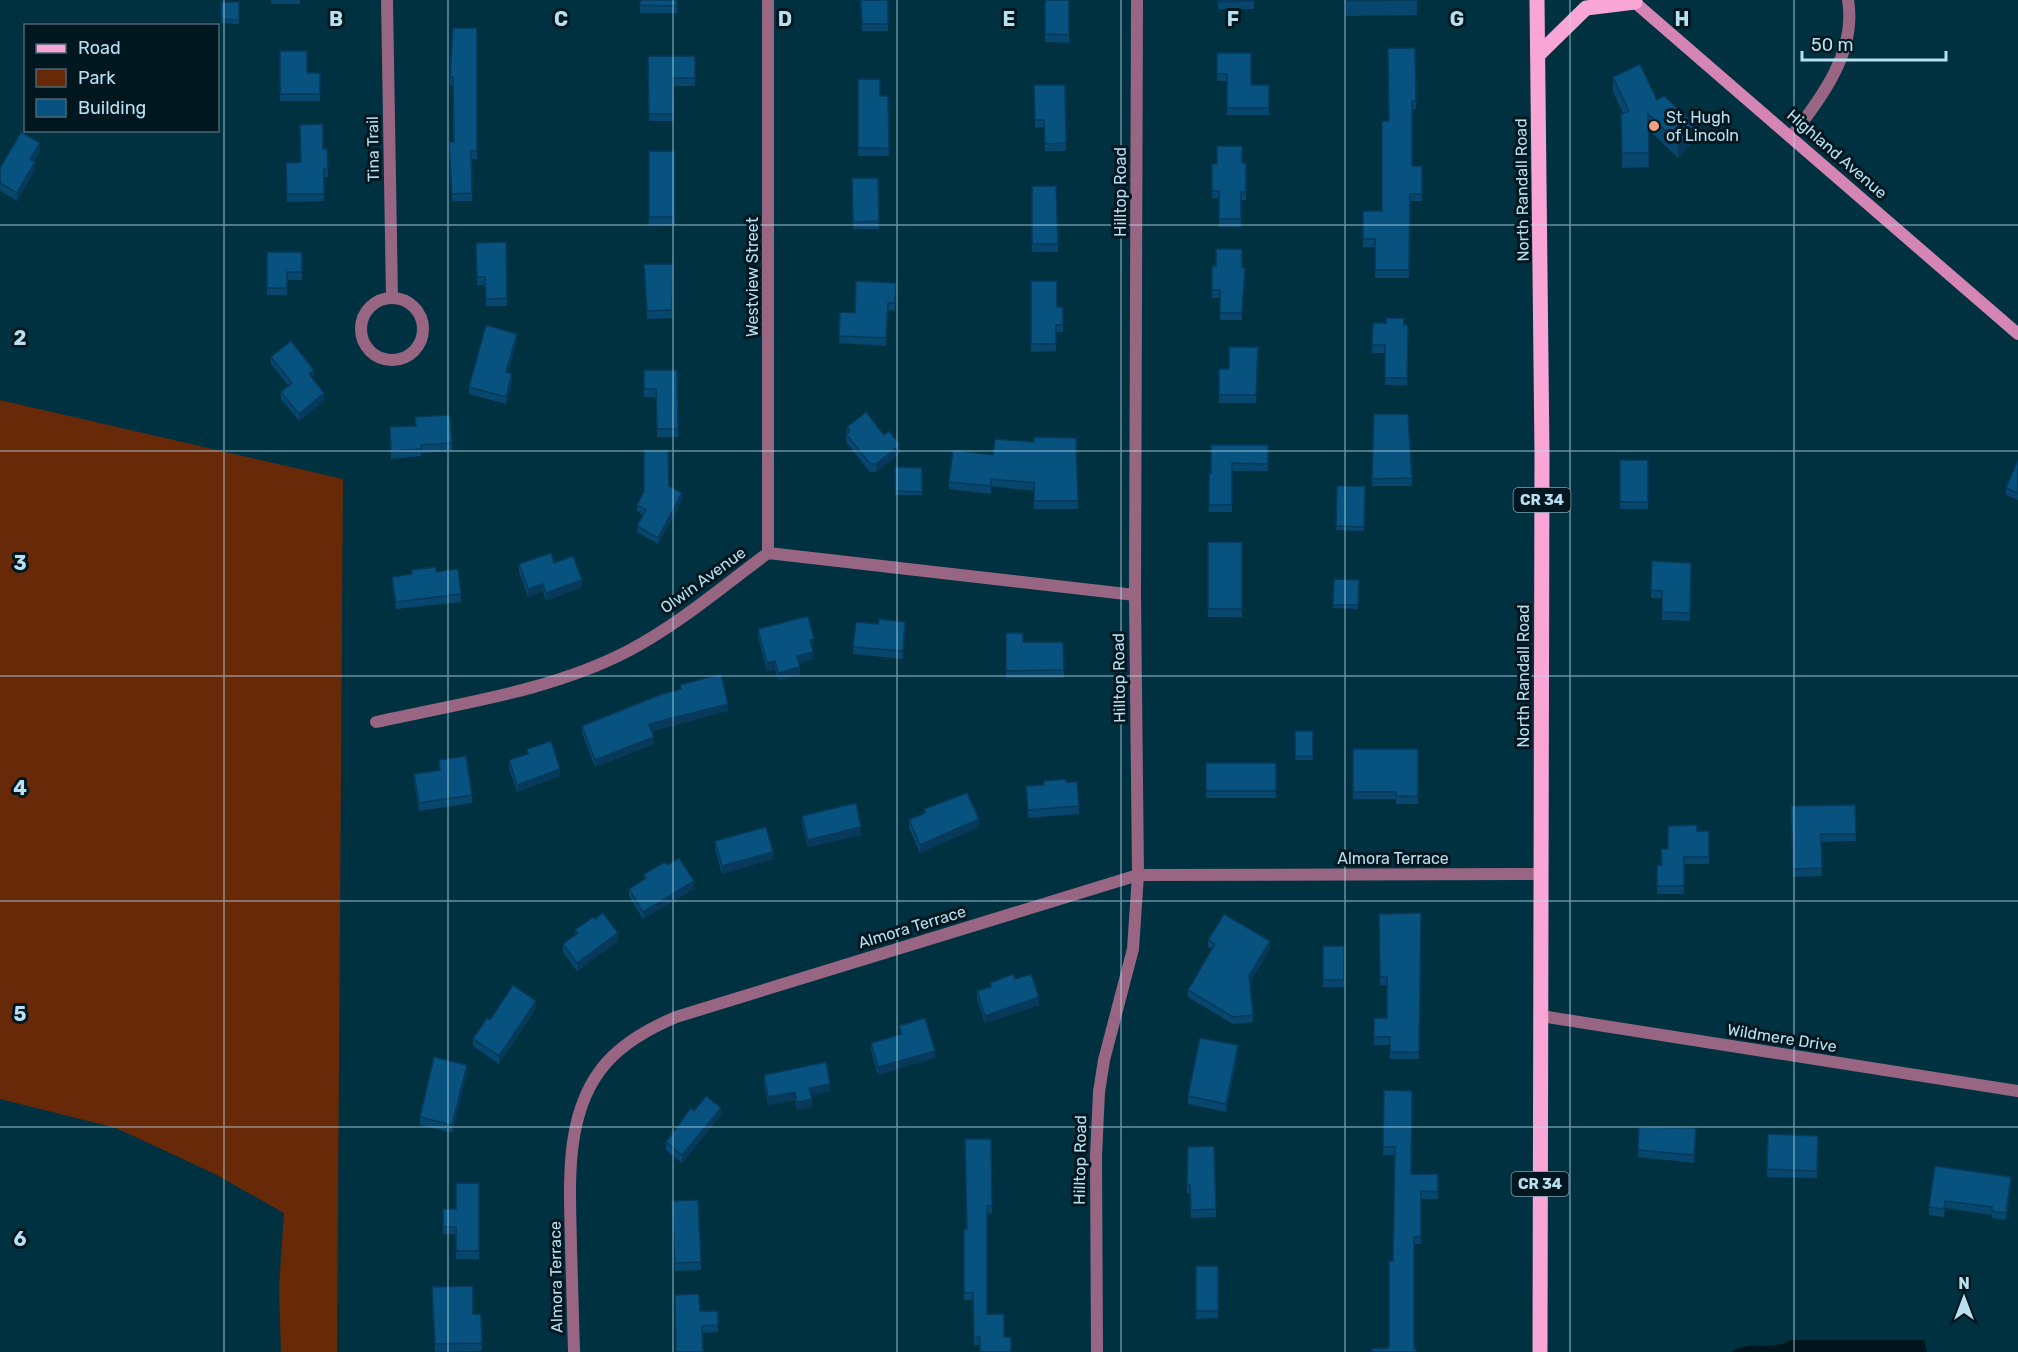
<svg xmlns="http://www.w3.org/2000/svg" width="2018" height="1352" viewBox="0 0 2018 1352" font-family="Rubik,sans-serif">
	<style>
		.green { fill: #672907 }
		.water { fill: #00151d }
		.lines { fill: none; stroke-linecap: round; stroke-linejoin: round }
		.street { stroke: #986683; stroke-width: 12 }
		.secondary { stroke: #d585b4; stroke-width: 12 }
		.primary { stroke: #f9a6d6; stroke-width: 15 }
		.wall { fill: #07476e }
		.shaded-wall { fill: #06395a }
		.building { fill: #085280; stroke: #06395a; stroke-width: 1.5 }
		.grid { fill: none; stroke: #b8e0f0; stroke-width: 1.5; stroke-opacity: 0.55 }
		.poi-dot { fill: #f2a17e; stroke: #001720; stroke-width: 2 }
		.labels { text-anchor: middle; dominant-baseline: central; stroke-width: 6; stroke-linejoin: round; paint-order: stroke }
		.shield { fill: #001720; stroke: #81a4b2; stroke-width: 1.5 }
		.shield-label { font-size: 15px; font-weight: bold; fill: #b8e0f0 }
		.poi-label { font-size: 16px; fill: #b8e0f0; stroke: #001720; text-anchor: start }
		.street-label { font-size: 16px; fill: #b8e0f0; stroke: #001720 }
		.grid-label { font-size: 20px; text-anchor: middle; font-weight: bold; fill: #b8e0f0; stroke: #001720; stroke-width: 6; stroke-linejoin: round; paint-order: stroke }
	</style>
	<rect width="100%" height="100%" fill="#003140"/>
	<polygon class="green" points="0,400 343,479 337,1352 281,1352 279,1287 284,1213 215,1174 116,1128 0,1099"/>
	<path class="water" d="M1791,1340h133l3,12h-196c19,-13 43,0 60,-12z"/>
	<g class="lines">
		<g class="street">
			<polyline points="387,0 392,298"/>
			<path d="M1791,137c30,-39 66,-85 57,-137"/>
			<circle cx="392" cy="329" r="31"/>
			<polyline points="768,553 768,0"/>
			<path d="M376,722c85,-19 176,-31 254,-72 49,-26 93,-64 138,-97l367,42"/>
			<polyline points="1541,1016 2018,1091"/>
			<path d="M574,1352c-1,-35 -2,-70 -3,-106 -1,-61 -8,-135 36,-184 19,-21 43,-34 69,-45l462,-142 403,-1"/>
			<polyline points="1097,1352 1096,1156 1099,1092 1104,1060 1133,949 1138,875 1135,595 1137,0"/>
		</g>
		<polyline class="secondary" points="1632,0 2018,334"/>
		<g class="primary">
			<polyline points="1537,0 1542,454 1540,1352"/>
			<polyline points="1538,55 1586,8 1635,2"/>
		</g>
	</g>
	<g class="wall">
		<rect x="271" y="0" width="29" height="4"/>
		<rect x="640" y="0" width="37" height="13"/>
		<polygon points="860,0 888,0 888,31 862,31"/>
		<polygon points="1045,0 1069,0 1069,43 1045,42"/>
		<rect x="1218" y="0" width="36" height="9"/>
		<polygon points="1346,0 1417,0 1417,15 1346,16"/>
		<polygon points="221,2 239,2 239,24 221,23"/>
		<polygon points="477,28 477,159 471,159 472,201 452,201 449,142 454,142 453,85 450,85 450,77"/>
		<polygon points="1415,48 1416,109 1412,109 1412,166 1422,166 1422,201 1410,201 1409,278 1375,278 1375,247 1363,247 1363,211 1382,211 1389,121"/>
		<polygon points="280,51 307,73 320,73 320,101 280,101"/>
		<polygon points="1217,53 1251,85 1269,85 1269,115 1227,115 1227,81 1217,81"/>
		<polygon points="648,56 695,56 695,86 673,86 674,121 649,121"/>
		<polygon points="1613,77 1657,100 1695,140 1678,158 1648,129 1649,167 1622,168 1621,114 1623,113 1613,92"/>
		<polygon points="858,79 880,96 888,96 889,156 858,156"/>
		<polygon points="1034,85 1065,85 1066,151 1045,151 1044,127 1035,128"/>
		<polygon points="323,149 327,149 328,177 324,177 324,201 287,202 286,163 301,162"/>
		<polygon points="40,151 34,161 35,170 17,201 0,191 0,168"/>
		<rect x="649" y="151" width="26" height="74"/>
		<polygon points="1246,163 1246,200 1241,200 1241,227 1219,227 1219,198 1212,198 1212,164"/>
		<polygon points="852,178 878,178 879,229 853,229"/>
		<polygon points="1032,186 1056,186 1058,252 1032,252"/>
		<polygon points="506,242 507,306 486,306 485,285 477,285 476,243"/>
		<polygon points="267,252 302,252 302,280 287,280 287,295 267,295"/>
		<polygon points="644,264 673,264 672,318 647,319"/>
		<polygon points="1212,266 1242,268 1242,320 1220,320 1220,298 1212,298"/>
		<polygon points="1031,281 1057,307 1063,307 1063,332 1056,332 1056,351 1031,352"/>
		<polygon points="896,283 895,311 888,310 886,346 839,343 840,312 855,313"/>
		<polygon points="1373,323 1408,325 1407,385 1385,385 1385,353 1372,353"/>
		<polygon points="517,341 508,373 512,382 506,404 469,394 469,387"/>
		<polygon points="1258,355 1256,403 1219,403 1219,369 1229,369"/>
		<polygon points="271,357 314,377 312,379 324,401 299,421 281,399 281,392 289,386 271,364"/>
		<polygon points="644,370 677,370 678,437 657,437 656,397 644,397"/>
		<polygon points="1374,414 1412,478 1412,486 1372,486"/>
		<polygon points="390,427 452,443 452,451 421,453 421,456 391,459"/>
		<polygon points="847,427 884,435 900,453 876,472 870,472 846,442"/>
		<polygon points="1076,438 1078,509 1034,509 1034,491 991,486 991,494 949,489 949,482 993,455 1034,442"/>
		<polygon points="1268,445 1268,471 1232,471 1232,512 1209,512 1209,473 1211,473"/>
		<rect x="1620" y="460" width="28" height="49"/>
		<polygon points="2018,460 2018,500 2006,495 2006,488"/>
		<polygon points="895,467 922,468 922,495 895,495"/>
		<polygon points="669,486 682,500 658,544 637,532 637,526 643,515 637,511 637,505"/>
		<polygon points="1337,486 1365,486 1364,531 1336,530"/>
		<rect x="1208" y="542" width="34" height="75"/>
		<polygon points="1652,561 1691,563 1690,621 1662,620 1662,598 1651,598"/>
		<polygon points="554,563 582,587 546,601 543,591 528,597 519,572 519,564"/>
		<polygon points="392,577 461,594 461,602 396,609 392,584"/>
		<polygon points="1334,579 1359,580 1358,609 1333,608"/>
		<polygon points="758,629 814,646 812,647 813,659 799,663 800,675 778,680 775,669 767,671 758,636"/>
		<polygon points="905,629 903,659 853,654 853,647"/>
		<polygon points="1006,633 1023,642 1063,642 1064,678 1006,678"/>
		<polygon points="680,685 728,711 652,731 654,744 595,767 582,733 582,726 680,690"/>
		<rect x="1295" y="731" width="18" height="29"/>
		<polygon points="527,749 560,776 517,792 509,768 509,760 527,755"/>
		<polygon points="1353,749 1418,749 1418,804 1396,804 1396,799 1353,799"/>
		<polygon points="439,760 472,795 472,803 419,811 414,782 414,774 439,770"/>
		<rect x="1206" y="763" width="70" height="35"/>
		<polygon points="1066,782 1079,806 1079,814 1028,818 1026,786"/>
		<polygon points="1855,805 1856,841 1821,842 1822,876 1793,877 1791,806"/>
		<polygon points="924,809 979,827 920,853 909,828 909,820 924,814"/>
		<polygon points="802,816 861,835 808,847 802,823"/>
		<polygon points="1697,831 1709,831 1709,864 1684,864 1684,894 1657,894 1657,865 1661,865 1668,849"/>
		<polygon points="715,841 773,859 722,874 715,849"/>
		<polygon points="644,874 694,889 643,919 629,896 629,889 644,879"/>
		<polygon points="1421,913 1419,1059 1390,1059 1390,1045 1374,1045 1374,1018 1387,1018 1387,985 1380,985 1379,914"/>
		<polygon points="575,930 618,941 577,971 563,952 563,944 575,935"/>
		<polygon points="1208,940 1270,949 1250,982 1253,1022 1233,1024 1188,997 1188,990 1212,949 1208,947"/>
		<rect x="1323" y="946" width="21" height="41"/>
		<polygon points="1015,979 1039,1005 985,1023 977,999 977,991 990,987 990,983"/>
		<polygon points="536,1008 499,1064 473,1046 473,1039 490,1020"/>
		<polygon points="899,1026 935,1058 878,1075 871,1050 871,1043 900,1034"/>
		<polygon points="1238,1053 1226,1112 1188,1104 1188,1096"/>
		<polygon points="467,1072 452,1133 420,1125 420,1117"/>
		<polygon points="764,1075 830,1091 811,1095 812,1107 797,1110 795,1100 768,1105 764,1083"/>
		<polygon points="1384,1090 1411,1174 1438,1174 1438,1199 1421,1199 1421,1244 1414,1244 1389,1348 1393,1261 1395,1155 1383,1155"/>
		<polygon points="694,1111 721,1115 682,1163 666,1150 666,1142"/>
		<polygon points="1639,1127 1696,1128 1694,1163 1638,1157"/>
		<polygon points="1818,1136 1817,1178 1767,1177 1767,1169"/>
		<polygon points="991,1139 992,1213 987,1214 980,1345 974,1345 973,1300 964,1300 964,1229 967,1229"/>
		<polygon points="1214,1146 1216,1217 1191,1218 1190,1193 1187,1193 1188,1147"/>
		<polygon points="1935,1166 2011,1184 2006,1220 1992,1218 1992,1215 1945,1208 1944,1217 1929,1215 1929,1207"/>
		<polygon points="479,1183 479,1259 456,1259 456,1234 443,1234 443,1209 456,1209"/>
		<polygon points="672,1209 701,1262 701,1270 675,1271"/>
		<polygon points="1196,1266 1218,1266 1218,1318 1196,1319"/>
		<polygon points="432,1295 473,1314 481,1314 482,1351 435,1352"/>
		<polygon points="700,1311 718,1311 718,1332 703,1333"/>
	</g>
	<g class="shaded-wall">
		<polygon points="1695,125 1695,140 1678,158 1678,143"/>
		<polygon points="40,143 40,151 30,167 30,159"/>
		<polygon points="35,162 35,170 17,201 17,193"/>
		<polygon points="517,334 517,341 506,380 506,372"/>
		<polygon points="314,370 314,377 309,382 309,374"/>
		<polygon points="512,374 512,382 506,404 506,397"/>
		<polygon points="324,393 324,401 299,421 299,414"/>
		<polygon points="900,445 900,453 876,472 876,464"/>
		<polygon points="682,493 682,500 658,544 658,538"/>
		<polygon points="582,580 582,587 546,601 546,593"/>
		<polygon points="543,584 543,591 528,597 528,589"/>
		<polygon points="814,639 814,646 810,647 810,640"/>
		<polygon points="813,652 813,659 797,664 797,656"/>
		<polygon points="775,661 775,669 767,671 767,663"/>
		<polygon points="800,667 800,675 778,680 778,673"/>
		<polygon points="728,704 728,711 649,731 649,724"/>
		<polygon points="654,737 654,744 595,767 595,760"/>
		<polygon points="560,769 560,776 517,792 517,785"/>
		<polygon points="979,819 979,827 920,853 920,845"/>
		<polygon points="861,827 861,835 808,847 808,840"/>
		<polygon points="773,852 773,859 722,874 722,866"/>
		<polygon points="694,881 694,889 643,919 643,912"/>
		<polygon points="618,933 618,941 577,971 577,963"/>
		<polygon points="1270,941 1270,949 1249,984 1249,976"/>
		<polygon points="1039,997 1039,1005 985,1023 985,1016"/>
		<polygon points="536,1001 536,1008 499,1064 499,1056"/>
		<polygon points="1238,1045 1238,1053 1226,1112 1226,1104"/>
		<polygon points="935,1051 935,1058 878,1075 878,1067"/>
		<polygon points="467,1065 467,1072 452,1133 452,1125"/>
		<polygon points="830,1084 830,1091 809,1096 809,1088"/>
		<polygon points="795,1092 795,1100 768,1105 768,1097"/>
		<polygon points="812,1099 812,1107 797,1110 797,1102"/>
		<polygon points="721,1108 721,1115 682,1163 682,1155"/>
		<polygon points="2011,1177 2011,1184 2006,1220 2006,1213"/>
	</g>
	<g class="building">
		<polygon points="640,0 677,0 677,6 640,5"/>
		<polygon points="861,0 888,0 888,24 862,24"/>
		<polygon points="1045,0 1069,0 1069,35 1045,34"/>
		<polygon points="1218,0 1254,0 1254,1 1218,2"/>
		<polygon points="1346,0 1417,0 1346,1"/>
		<polygon points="221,2 239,2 239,20 221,19"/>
		<polygon points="453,28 477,28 477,151 471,151 472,193 452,194 449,142 454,142 453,77 450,77"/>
		<polygon points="1388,48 1415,48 1416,101 1412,101 1412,166 1422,166 1422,194 1410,194 1409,270 1375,270 1375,239 1363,239 1363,211 1382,211 1382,121 1389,121"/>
		<polygon points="280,51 307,51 307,73 320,73 320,94 280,94"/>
		<polygon points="1217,53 1251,53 1251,85 1269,85 1269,108 1227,108 1227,74 1217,74"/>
		<polygon points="648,56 695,56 695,78 673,78 674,114 649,114"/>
		<polygon points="1640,64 1657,100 1664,96 1695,125 1678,143 1648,114 1649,153 1622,153 1621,114 1629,111 1613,77"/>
		<polygon points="858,79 880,79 880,96 888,96 889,148 858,148"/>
		<polygon points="1034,85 1065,85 1066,143 1045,144 1044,120 1035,120"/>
		<polygon points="323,124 323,149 327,149 328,169 324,169 324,194 287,194 286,163 301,162 300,125"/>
		<polygon points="21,132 40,143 30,159 35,162 17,193 0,183 0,168"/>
		<polygon points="1217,146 1242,146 1242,163 1246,163 1246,192 1241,192 1241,219 1219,219 1219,191 1212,191 1212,164 1217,164"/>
		<rect x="649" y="151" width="26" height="66"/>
		<polygon points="852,178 878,178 879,221 853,222"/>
		<polygon points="1032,186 1056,186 1058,244 1032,244"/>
		<polygon points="506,242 507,298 486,299 485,277 477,277 476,243"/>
		<polygon points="1216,249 1242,249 1242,268 1245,268 1242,313 1220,313 1220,290 1212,290 1212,266 1216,266"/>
		<polygon points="267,252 302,252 302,272 287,272 287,288 267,288"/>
		<polygon points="644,264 673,264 672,310 647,311"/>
		<polygon points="856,281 896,283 895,303 888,303 886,338 839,336 840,312 855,313"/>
		<polygon points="1031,281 1057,281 1057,307 1063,307 1063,325 1056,325 1056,344 1031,344"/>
		<polygon points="1386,318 1404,318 1404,325 1408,325 1407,378 1385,378 1385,345 1372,345 1373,323 1386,323"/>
		<polygon points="486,325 517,334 506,372 512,374 506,397 469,387"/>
		<polygon points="291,341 314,370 309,374 324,393 299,414 281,392 292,383 271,357"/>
		<polygon points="1229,347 1258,347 1256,395 1219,395 1219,369 1229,369"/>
		<polygon points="644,370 677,370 678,429 657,429 656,389 644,389"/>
		<polygon points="866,412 884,435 889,431 900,445 876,464 870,464 846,434 850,431 847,427"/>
		<polygon points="1374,414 1408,414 1412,478 1372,479"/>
		<polygon points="450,415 452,443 421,445 421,449 391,451 390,427 416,426 415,417"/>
		<polygon points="1034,437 1076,438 1078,501 1034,501 1034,483 991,479 991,486 949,482 953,450 993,455 995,439 1034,442"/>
		<polygon points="1211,445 1268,445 1268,464 1232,463 1232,505 1209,505 1209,473 1211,473"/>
		<polygon points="644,450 668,450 669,486 682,493 658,538 637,526 646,510 637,505 644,491"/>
		<rect x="1620" y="460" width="28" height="42"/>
		<polygon points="2018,460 2018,493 2006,488"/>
		<polygon points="895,467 922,468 922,492 895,491"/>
		<polygon points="1337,486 1365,486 1364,527 1336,526"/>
		<rect x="1208" y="542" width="34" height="67"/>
		<polygon points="551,553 554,563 573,556 582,580 546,593 543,584 528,589 519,564"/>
		<polygon points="1652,561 1691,563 1690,613 1662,612 1662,591 1651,590"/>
		<polygon points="436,567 436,572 458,569 461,594 396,602 392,577 412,574 411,570"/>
		<polygon points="1334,579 1359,580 1358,605 1333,605"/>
		<polygon points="808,616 814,639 810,640 813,652 797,656 800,667 778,673 775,661 767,663 758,629"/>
		<polygon points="879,619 905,622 903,651 853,647 856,622 878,624"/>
		<polygon points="1006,633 1023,633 1023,642 1063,642 1064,670 1006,671"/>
		<polygon points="721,674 728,704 649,724 654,737 595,760 582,726 662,694 681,689 680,685"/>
		<rect x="1295" y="731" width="18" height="25"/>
		<polygon points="551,741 560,769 517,785 509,760 528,754 527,749"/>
		<polygon points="1353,749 1418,749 1418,796 1396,796 1396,792 1353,792"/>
		<polygon points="466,756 472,795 419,803 414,774 440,770 439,760"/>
		<rect x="1206" y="763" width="70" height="28"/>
		<polygon points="1066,779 1066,782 1077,782 1079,806 1028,810 1026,786 1044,785 1044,781"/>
		<polygon points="967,793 979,819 920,845 909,820 925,813 924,809"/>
		<polygon points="856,803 861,827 808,840 802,816"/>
		<polygon points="1855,805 1856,834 1821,834 1822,868 1793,869 1791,806"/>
		<polygon points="1697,825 1697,831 1709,831 1709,857 1684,857 1684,886 1657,886 1657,865 1662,865 1661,849 1668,849 1668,826"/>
		<polygon points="766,827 773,852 722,866 715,841"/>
		<polygon points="679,858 694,881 643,912 629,889 646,878 644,874 665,862 667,865"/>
		<polygon points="603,913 618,933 577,963 563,944 578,933 575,930 593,917 595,919"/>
		<polygon points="1421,913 1419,1052 1390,1052 1390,1037 1374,1037 1374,1018 1387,1018 1387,977 1380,977 1379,914"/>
		<polygon points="1224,914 1270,941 1249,976 1253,1015 1233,1017 1188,990 1215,944 1208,940"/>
		<rect x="1323" y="946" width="21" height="34"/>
		<polygon points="1013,974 1015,979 1031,974 1039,997 985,1016 977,991 991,987 990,983"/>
		<polygon points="513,985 536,1001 499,1056 473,1039 487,1018 490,1020"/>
		<polygon points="925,1018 935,1051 878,1067 871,1043 902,1034 899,1026"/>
		<polygon points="1200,1038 1238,1045 1226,1104 1188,1096"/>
		<polygon points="434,1057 467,1065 452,1125 420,1117"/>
		<polygon points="826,1062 830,1084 809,1088 812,1099 797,1102 795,1092 768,1097 764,1075"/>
		<polygon points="1384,1090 1412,1091 1411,1174 1438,1174 1438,1192 1421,1191 1421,1237 1414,1237 1414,1348 1416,1348 1416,1352 1372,1352 1372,1349 1389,1348 1389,1261 1393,1261 1395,1147 1383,1147"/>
		<polygon points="706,1096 721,1108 682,1155 666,1142 691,1108 694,1111"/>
		<polygon points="1639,1127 1696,1128 1694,1155 1638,1150"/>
		<polygon points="1768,1134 1818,1136 1817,1171 1767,1169"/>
		<polygon points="965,1139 991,1139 992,1206 987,1206 987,1314 1004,1314 1004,1337 1011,1337 1011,1352 980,1352 980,1337 974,1338 973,1293 964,1293 964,1229 967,1229"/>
		<polygon points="1214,1146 1216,1209 1191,1210 1190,1185 1187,1185 1188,1147"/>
		<polygon points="1935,1166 2011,1177 2006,1213 1992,1211 1992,1207 1945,1201 1944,1209 1929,1207"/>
		<polygon points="456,1183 479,1183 479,1251 456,1251 456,1227 443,1227 443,1209 456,1209"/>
		<polygon points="698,1200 701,1262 675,1263 672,1201"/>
		<rect x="1196" y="1266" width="22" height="45"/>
		<polygon points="473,1286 473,1314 481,1314 482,1343 435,1344 432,1287"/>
		<polygon points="699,1294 700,1311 718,1311 718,1325 702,1326 703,1352 676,1352 675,1295"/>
	</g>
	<path class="grid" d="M224,0v1352M448,0v1352M673,0v1352M897,0v1352M1121,0v1352M1345,0v1352M1570,0v1352M1794,0v1352M0,225h2018M0,451h2018M0,676h2018M0,901h2018M0,1127h2018"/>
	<circle class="poi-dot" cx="1654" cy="126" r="6"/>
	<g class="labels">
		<g class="shield">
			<rect x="1513.5" y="488" width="57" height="24" rx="4.5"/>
			<rect x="1511.5" y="1172" width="57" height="24" rx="4.5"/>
		</g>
		<g class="shield-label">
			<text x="1542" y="500">CR 34</text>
			<text x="1540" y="1184">CR 34</text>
		</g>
		<g class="poi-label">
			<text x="1666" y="117">St. Hugh<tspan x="1666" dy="18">of Lincoln</tspan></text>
		</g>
		<g class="street-label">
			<text transform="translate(373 149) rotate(-91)">Tina Trail</text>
			<text transform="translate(1837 154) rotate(41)">Highland Avenue</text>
			<text transform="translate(1522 190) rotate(-91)">North Randall Road</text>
			<text transform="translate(1120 192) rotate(-90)">Hilltop Road</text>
			<text transform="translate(752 277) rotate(-90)">Westview Street</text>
			<text transform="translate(703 580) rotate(-36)">Olwin Avenue</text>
			<text transform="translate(1523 676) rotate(-90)">North Randall Road</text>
			<text transform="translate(1119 678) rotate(-91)">Hilltop Road</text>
			<text x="1393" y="858">Almora Terrace</text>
			<text transform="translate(912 927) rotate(-17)">Almora Terrace</text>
			<text transform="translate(1782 1038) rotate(9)">Wildmere Drive</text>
			<text transform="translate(1080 1160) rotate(-89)">Hilltop Road</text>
			<text transform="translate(556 1277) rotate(-91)">Almora Terrace</text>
		</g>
	</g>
	<g class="grid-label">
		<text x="336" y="26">B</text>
		<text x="561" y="26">C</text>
		<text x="785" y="26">D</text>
		<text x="1009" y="26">E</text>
		<text x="1233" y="26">F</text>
		<text x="1457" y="26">G</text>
		<text x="1682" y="26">H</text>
		<text x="20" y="345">2</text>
		<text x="20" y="570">3</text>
		<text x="20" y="795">4</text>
		<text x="20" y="1021">5</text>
		<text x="20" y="1246">6</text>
	</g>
	<rect x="24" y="24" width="195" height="108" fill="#001720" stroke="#4a6773" stroke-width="1.5"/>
	<rect x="36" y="44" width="30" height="9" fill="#f9a6d6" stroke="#4a6773" stroke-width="1.5"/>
	<text x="78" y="54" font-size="18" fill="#b8e0f0">Road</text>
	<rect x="36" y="69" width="30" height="18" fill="#672907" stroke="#4a6773" stroke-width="1.5"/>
	<text x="78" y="84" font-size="18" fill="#b8e0f0">Park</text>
	<rect x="36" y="99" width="30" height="18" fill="#085280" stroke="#4a6773" stroke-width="1.5"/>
	<text x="78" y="114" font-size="18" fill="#b8e0f0">Building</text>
	<g transform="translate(1964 1298)" stroke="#001720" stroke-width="4.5" paint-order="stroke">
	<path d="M0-4.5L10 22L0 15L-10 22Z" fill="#b8e0f0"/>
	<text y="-9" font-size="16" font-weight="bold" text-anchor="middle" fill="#b8e0f0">N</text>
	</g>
	<path d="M1802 51v9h144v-9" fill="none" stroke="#b8e0f0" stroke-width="3"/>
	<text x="1811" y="51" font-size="18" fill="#b8e0f0" stroke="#001720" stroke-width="4.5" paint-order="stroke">50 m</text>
</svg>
